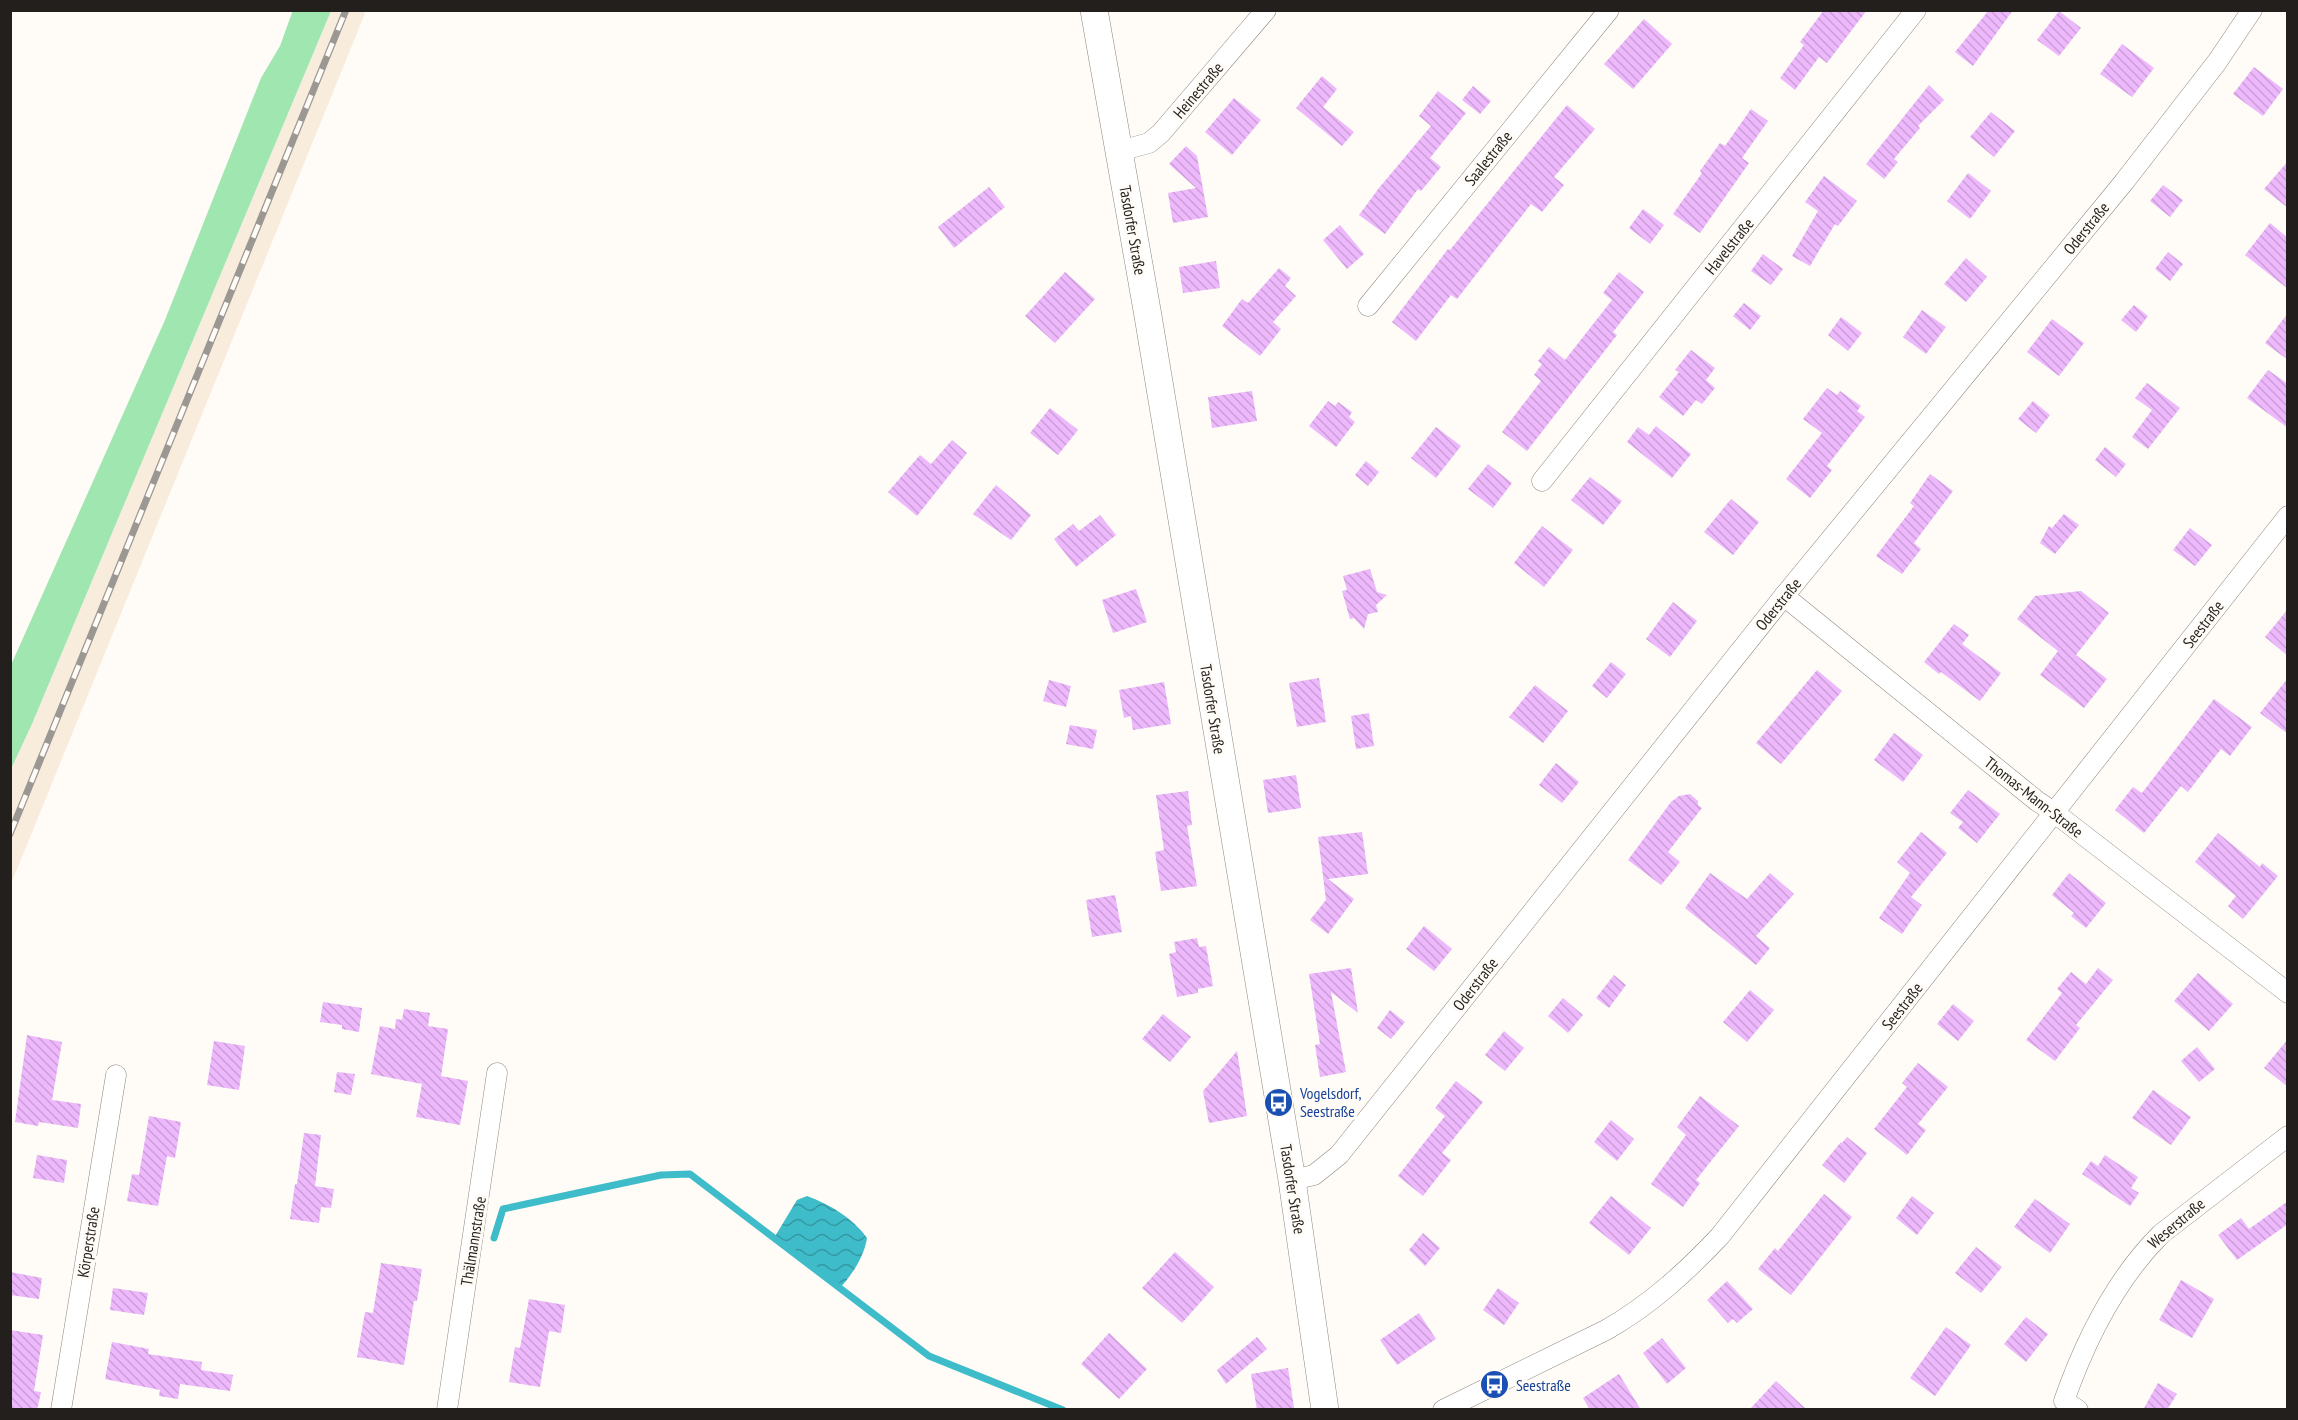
<svg xmlns="http://www.w3.org/2000/svg" width="2298" height="1420" viewBox="0 0 2298 1420" font-family="'PT Sans Narrow',sans-serif">
	<style>
		.built { fill: #f8eddd }
		.green { fill: #a0e6b1 }
		.water { fill: url(#water-waves) }
		.lines { fill: none; stroke-linecap: round; stroke-linejoin: round }
		.stream { stroke: #3ebcc9; stroke-width: 7 }
		.building { fill: url(#building-back-hatch) }
		.minor-casing { stroke: #8d887f; stroke-width: 21 }
		.secondary-casing { stroke: #8d887f; stroke-width: 28 }
		.minor { stroke: #fff; stroke-width: 20 }
		.secondary { stroke: #fff; stroke-width: 27 }
		.rail-casing { stroke: #9b9894; stroke-width: 7 }
		.rail { stroke: #fffbf6; stroke-width: 4.5; stroke-dasharray: 14; stroke-linecap: butt }
		.labels { text-anchor: middle; dominant-baseline: central; stroke-width: 6; stroke-linejoin: round; paint-order: stroke }
		.street-label { font-size: 16px; fill: #221f1c; stroke: #fffbf6 }
		.transit-label { font-size: 16px; fill: #164399; stroke: #fffbf6; text-anchor: start }
	</style>
	<defs>
		<pattern id="water-waves" width="16" height="10" patternUnits="userSpaceOnUse" patternTransform="scale(1.5)"><rect width="16" height="10" fill="#3ebcc9"/><path d="M0 5q4-4 8 0t8 0" fill="none" stroke="#3498a2"/></pattern>
		<pattern id="building-back-hatch" width="6" height="6" patternUnits="userSpaceOnUse" patternTransform="scale(1.5)"><rect width="6" height="6" fill="#edb8fc"/><path d="M-1 5l2 2M0 0l6 6M5-1l2 2" fill="none" stroke="#cb9ed7"/></pattern>
	</defs>
	<rect width="100%" height="100%" fill="#fffbf6"/>
	<polygon class="built" points="331,11 366,11 11,884 11,769 32,724"/>
	<polygon class="green" points="293,10 331,11 32,724 11,769 11,665 165,320 261,78 280,46"/>
	<path class="water" d="M807,1196c22,8 46,22 60,42 -3,19 -15,37 -28,51l-65,-51 23,-38z"/>
	<g class="lines">
		<polyline class="stream" points="494,1238 503,1209 661,1175 690,1174 929,1356 1063,1410"/>
	</g>
	<g class="building">
		<polygon points="1824,10 1867,10 1827,63 1819,57 1795,90 1780,78 1804,45 1800,42"/>
		<polygon points="1989,10 2013,10 1973,66 1955,52"/>
		<polygon points="2059,11 2081,28 2059,56 2037,40"/>
		<polygon points="1644,19 1672,44 1633,89 1604,64"/>
		<polygon points="2122,44 2154,68 2132,97 2100,74"/>
		<polygon points="2254,67 2283,89 2263,116 2233,94"/>
		<polygon points="1322,76 1337,89 1323,107 1354,132 1342,146 1296,108"/>
		<polygon points="1929,85 1944,100 1918,126 1920,128 1894,159 1898,162 1884,179 1866,164"/>
		<polygon points="1473,86 1491,101 1480,114 1462,100"/>
		<polygon points="1438,91 1466,113 1430,158 1441,167 1421,191 1418,189 1385,234 1359,215 1379,188 1431,126 1419,116"/>
		<polygon points="1234,98 1261,120 1232,155 1205,132"/>
		<polygon points="1567,105 1595,129 1554,177 1564,185 1542,212 1531,204 1457,299 1451,295 1416,341 1392,322 1448,249 1450,250"/>
		<polygon points="1751,109 1768,121 1742,158 1749,163 1700,233 1673,214 1702,173 1700,171 1720,143 1725,146"/>
		<polygon points="1991,112 2015,131 1994,157 1970,137"/>
		<polygon points="1186,146 1197,156 1208,217 1173,223 1168,193 1196,188 1169,164"/>
		<polygon points="2288,161 2288,208 2264,189"/>
		<polygon points="1968,173 1991,191 1970,219 1947,201"/>
		<polygon points="1824,176 1857,201 1838,226 1835,224 1810,266 1792,256 1818,211 1805,202"/>
		<polygon points="2163,185 2183,200 2170,217 2150,201"/>
		<polygon points="989,187 1005,207 954,248 938,227"/>
		<polygon points="1643,209 1664,225 1650,244 1629,228"/>
		<polygon points="2270,223 2288,238 2288,289 2245,255"/>
		<polygon points="1340,225 1364,254 1347,269 1323,240"/>
		<polygon points="2168,252 2183,264 2170,281 2155,269"/>
		<polygon points="1763,254 1783,269 1771,285 1751,271"/>
		<polygon points="1966,258 1987,277 1966,302 1944,284"/>
		<polygon points="1216,261 1220,288 1183,293 1179,267"/>
		<polygon points="1279,268 1291,278 1285,286 1296,296 1273,322 1281,329 1260,356 1222,326 1242,299 1248,303"/>
		<polygon points="1065,272 1095,299 1055,343 1025,316"/>
		<polygon points="1619,272 1644,292 1613,332 1617,335 1527,451 1502,432 1541,381 1534,375 1542,364 1538,361 1549,347 1565,360 1612,300 1603,293"/>
		<polygon points="1744,303 1761,316 1750,330 1733,316"/>
		<polygon points="2134,305 2148,316 2136,332 2121,320"/>
		<polygon points="1922,310 1946,327 1926,354 1903,337"/>
		<polygon points="2288,313 2288,360 2265,343"/>
		<polygon points="1841,317 1862,333 1848,351 1828,335"/>
		<polygon points="2052,319 2084,343 2059,376 2027,352"/>
		<polygon points="1691,350 1715,368 1706,380 1715,388 1702,404 1696,400 1683,416 1659,397 1679,372 1675,370"/>
		<polygon points="2268,370 2288,384 2288,428 2247,398"/>
		<polygon points="2147,383 2180,408 2148,449 2132,437 2152,410 2135,398"/>
		<polygon points="1827,388 1837,395 1840,391 1861,406 1857,411 1865,417 1827,466 1832,470 1810,498 1786,479 1822,433 1803,419"/>
		<polygon points="1252,391 1257,421 1212,428 1208,397"/>
		<polygon points="1328,401 1335,406 1338,402 1352,412 1349,417 1355,422 1336,447 1309,426"/>
		<polygon points="2033,401 2050,415 2036,433 2018,419"/>
		<polygon points="1050,408 1078,430 1058,455 1030,433"/>
		<polygon points="1656,426 1691,454 1672,478 1627,442 1638,427 1649,435"/>
		<polygon points="1436,427 1461,446 1436,478 1411,458"/>
		<polygon points="952,440 967,453 917,516 888,492 920,455 931,464"/>
		<polygon points="2105,447 2126,464 2116,477 2095,460"/>
		<polygon points="1366,461 1379,472 1368,486 1355,475"/>
		<polygon points="1488,464 1512,483 1493,508 1468,489"/>
		<polygon points="1930,474 1953,491 1914,543 1921,549 1902,574 1876,556 1914,506 1910,503"/>
		<polygon points="1590,477 1622,501 1603,525 1571,500"/>
		<polygon points="996,485 1031,515 1011,540 973,514"/>
		<polygon points="1731,499 1759,522 1733,555 1704,532"/>
		<polygon points="2064,514 2079,525 2055,554 2040,543 2049,526 2052,528"/>
		<polygon points="1100,515 1116,535 1076,567 1054,539 1073,524 1079,531"/>
		<polygon points="1542,526 1573,550 1544,587 1514,563"/>
		<polygon points="2190,528 2212,545 2195,566 2173,550"/>
		<polygon points="1370,569 1377,592 1387,595 1376,605 1378,612 1368,614 1364,629 1354,618 1350,619 1342,591 1347,590 1343,576"/>
		<polygon points="1136,589 1147,622 1113,633 1102,600"/>
		<polygon points="2081,591 2109,613 2076,655 2107,679 2084,708 2040,675 2058,651 2017,619 2035,596"/>
		<polygon points="1673,602 1697,621 1670,657 1646,639"/>
		<polygon points="2288,609 2288,656 2265,637"/>
		<polygon points="1954,624 1969,635 1962,644 2001,673 1980,701 1941,672 1939,674 1924,662"/>
		<polygon points="1611,662 1626,674 1607,698 1592,686"/>
		<polygon points="1817,670 1842,691 1781,764 1756,743"/>
		<polygon points="1319,678 1326,722 1297,727 1289,683"/>
		<polygon points="2288,678 2288,734 2260,713"/>
		<polygon points="1049,680 1071,686 1066,707 1043,701"/>
		<polygon points="1164,682 1171,724 1133,730 1131,716 1124,718 1119,690"/>
		<polygon points="1535,685 1568,711 1543,743 1509,717"/>
		<polygon points="2214,699 2252,727 2230,756 2221,749 2188,792 2181,786 2144,833 2115,810 2133,787 2142,793"/>
		<polygon points="1369,713 1374,746 1356,749 1351,716"/>
		<polygon points="1070,725 1097,730 1093,749 1066,744"/>
		<polygon points="1894,733 1923,755 1903,782 1874,760"/>
		<polygon points="1556,763 1579,782 1562,803 1539,785"/>
		<polygon points="1296,775 1301,808 1268,813 1263,780"/>
		<polygon points="1968,790 2000,814 1977,843 1958,828 1963,822 1950,813"/>
		<polygon points="1188,791 1192,825 1187,826 1197,886 1161,891 1155,852 1164,850 1156,795"/>
		<polygon points="1690,794 1698,801 1698,805 1702,808 1668,852 1680,862 1661,885 1628,860 1671,802 1679,796"/>
		<polygon points="1362,832 1368,874 1328,879 1354,899 1328,934 1310,920 1326,900 1318,837"/>
		<polygon points="1921,832 1947,853 1911,897 1922,905 1902,934 1879,918 1910,873 1897,862"/>
		<polygon points="2218,833 2260,867 2262,863 2278,876 2243,919 2228,906 2236,896 2195,862"/>
		<polygon points="1710,873 1747,899 1770,873 1794,894 1756,936 1770,948 1756,965 1685,908"/>
		<polygon points="2069,873 2106,903 2086,928 2071,916 2074,913 2052,895"/>
		<polygon points="1115,895 1122,932 1092,937 1086,900"/>
		<polygon points="1424,926 1452,949 1434,971 1406,949"/>
		<polygon points="1197,938 1199,947 1206,946 1213,986 1198,989 1198,993 1177,997 1169,954 1176,952 1174,942"/>
		<polygon points="1351,968 1358,1013 1331,992 1346,1072 1320,1077 1315,1045 1320,1044 1309,974"/>
		<polygon points="2098,968 2113,980 2076,1025 2080,1028 2055,1061 2026,1040 2062,993 2057,989 2071,972 2086,984"/>
		<polygon points="2198,973 2233,1004 2209,1031 2174,1001"/>
		<polygon points="1614,975 1626,985 1609,1008 1596,998"/>
		<polygon points="1750,990 1774,1010 1747,1042 1723,1022"/>
		<polygon points="1563,998 1583,1015 1568,1033 1548,1016"/>
		<polygon points="323,1002 362,1008 359,1032 342,1029 342,1025 320,1022"/>
		<polygon points="1953,1004 1974,1021 1958,1041 1937,1024"/>
		<polygon points="404,1009 430,1013 428,1026 448,1029 441,1076 468,1081 460,1125 416,1117 422,1084 371,1074 380,1026 395,1029 396,1019 402,1020"/>
		<polygon points="1390,1010 1405,1022 1391,1039 1377,1028"/>
		<polygon points="1163,1014 1191,1037 1170,1062 1142,1039"/>
		<polygon points="1504,1031 1524,1048 1505,1071 1485,1055"/>
		<polygon points="27,1035 62,1042 52,1100 81,1104 78,1128 39,1122 38,1126 15,1122"/>
		<polygon points="2288,1039 2288,1087 2264,1068"/>
		<polygon points="214,1041 245,1046 239,1090 207,1085"/>
		<polygon points="2197,1047 2215,1069 2199,1082 2181,1061"/>
		<polygon points="1237,1051 1247,1116 1209,1123 1203,1091"/>
		<polygon points="1918,1063 1948,1087 1918,1124 1926,1130 1907,1155 1874,1129 1907,1087 1902,1083"/>
		<polygon points="337,1072 355,1074 351,1095 334,1092"/>
		<polygon points="1456,1081 1483,1102 1442,1153 1451,1160 1423,1196 1398,1176 1445,1116 1435,1108"/>
		<polygon points="2153,1090 2191,1117 2171,1145 2132,1118"/>
		<polygon points="1700,1096 1739,1126 1696,1180 1700,1183 1683,1207 1651,1184 1686,1135 1677,1127"/>
		<polygon points="149,1116 181,1122 175,1158 167,1156 158,1206 127,1201 132,1174 139,1175"/>
		<polygon points="1611,1120 1634,1139 1617,1161 1594,1142"/>
		<polygon points="304,1133 321,1135 315,1186 334,1189 331,1208 321,1207 319,1223 290,1219 295,1184 297,1184"/>
		<polygon points="1847,1137 1867,1153 1844,1183 1822,1165 1841,1142 1842,1143"/>
		<polygon points="37,1155 67,1160 64,1183 33,1178"/>
		<polygon points="2105,1155 2138,1177 2131,1188 2139,1193 2130,1206 2082,1174 2091,1161 2098,1166"/>
		<polygon points="1824,1194 1852,1217 1791,1295 1758,1269 1775,1248 1778,1251"/>
		<polygon points="1611,1196 1651,1228 1629,1255 1589,1223"/>
		<polygon points="1912,1196 1934,1213 1917,1235 1896,1218"/>
		<polygon points="2035,1199 2070,1224 2050,1253 2014,1227"/>
		<polygon points="2288,1201 2288,1224 2237,1260 2218,1235 2241,1218 2249,1229"/>
		<polygon points="1423,1233 1440,1248 1425,1266 1409,1250"/>
		<polygon points="1976,1247 2002,1267 1981,1293 1955,1273"/>
		<polygon points="1175,1252 1214,1287 1182,1323 1142,1288"/>
		<polygon points="381,1263 422,1269 417,1301 414,1301 404,1365 357,1357 365,1312 373,1313"/>
		<polygon points="10,1272 42,1278 39,1299 10,1295"/>
		<polygon points="2181,1280 2214,1299 2192,1338 2159,1320"/>
		<polygon points="1727,1281 1753,1309 1737,1323 1733,1319 1728,1323 1707,1300"/>
		<polygon points="113,1288 148,1293 144,1315 110,1310"/>
		<polygon points="1498,1288 1519,1303 1504,1325 1483,1310"/>
		<polygon points="529,1299 565,1305 561,1333 549,1331 540,1387 509,1382 515,1347 520,1348"/>
		<polygon points="1419,1313 1436,1339 1397,1365 1380,1340"/>
		<polygon points="2026,1317 2048,1334 2026,1362 2004,1344"/>
		<polygon points="1946,1327 1971,1345 1935,1396 1910,1378"/>
		<polygon points="10,1330 43,1335 34,1391 41,1392 37,1410 10,1410"/>
		<polygon points="1109,1333 1147,1369 1119,1399 1081,1364"/>
		<polygon points="1257,1337 1267,1349 1226,1384 1217,1370"/>
		<polygon points="1662,1338 1686,1368 1667,1384 1643,1353"/>
		<polygon points="112,1342 149,1349 148,1354 202,1362 201,1370 233,1375 230,1391 180,1384 178,1399 159,1396 160,1390 105,1379"/>
		<polygon points="1288,1368 1294,1408 1257,1410 1251,1374"/>
		<polygon points="1619,1374 1641,1410 1590,1410 1583,1398"/>
		<polygon points="1776,1381 1807,1410 1749,1410"/>
		<polygon points="2158,1383 2177,1394 2167,1410 2143,1410"/>
	</g>
	<g class="lines">
		<defs>
			<g id="minor">
				<polyline points="1120,151 1149,143 1161,133 1266,10"/>
				<polyline points="1368,306 1609,10"/>
				<polyline points="1542,481 1916,10"/>
				<polyline points="1784,596 2037,801 2055,813 2288,993"/>
				<polyline points="1292,1180 1314,1175 1339,1155 1784,596 2124,182 2217,62 2252,10"/>
				<polyline points="61,1410 116,1075"/>
				<polyline points="447,1410 497,1073"/>
				<path d="M1443,1410l163,-80c44,-25 79,-57 114,-94l568,-720"/>
				<path d="M2078,1410l-14,-9c21,-60 51,-121 97,-167l127,-98"/>
			</g>
			<polyline id="secondary" points="1094,10 1147,310 1292,1180 1325,1410"/>
		</defs>
		<use href="#minor" class="minor-casing"/>
		<use href="#secondary" class="secondary-casing"/>
		<use href="#minor" class="minor"/>
		<use href="#secondary" class="secondary"/>
		<defs>
			<polyline id="rail" points="10,834 346,10"/>
		</defs>
		<use href="#rail" class="rail-casing"/>
		<use href="#rail" class="rail"/>
	</g>
	<defs>
		<symbol id="bus-disc" viewBox="-11 -11 22 22"><circle r="9.5" fill="#1a4fb4" stroke="#fffbf6"/><path d="M-5-6H5V4H4V6H2V4H-2V6H-4V4H-5ZM-3.5-4V0h7V-4ZM-3.5 1.2v1.5H-2V1.2ZM2 1.2v1.5H3.5V1.2Z" fill="#fff"/></symbol>
	</defs>
	<g fill-rule="evenodd">
		<use href="#bus-disc" x="1262" y="1086" width="33" height="33"/>
		<use href="#bus-disc" x="1478" y="1368" width="33" height="33"/>
	</g>
	<g class="labels">
		<g class="street-label">
			<text transform="translate(1198 90) rotate(-50)">Heinestraße</text>
			<text transform="translate(1488 158) rotate(-51)">Saalestraße</text>
			<text transform="translate(2086 228) rotate(-51)">Oderstraße</text>
			<text transform="translate(1133 230) rotate(80)">Tasdorfer Straße</text>
			<text transform="translate(1729 246) rotate(-51)">Havelstraße</text>
			<text transform="translate(1778 604) rotate(-51)">Oderstraße</text>
			<text transform="translate(2203 624) rotate(-52)">Seestraße</text>
			<text transform="translate(1213 709) rotate(81)">Tasdorfer Straße</text>
			<text transform="translate(2034 797) rotate(38)">Thomas-Mann-Straße</text>
			<text transform="translate(1475 984) rotate(-52)">Oderstraße</text>
			<text transform="translate(1902 1006) rotate(-52)">Seestraße</text>
			<text transform="translate(1293 1189) rotate(81)">Tasdorfer Straße</text>
			<text transform="translate(2176 1223) rotate(-40)">Weserstraße</text>
			<text transform="translate(473 1241) rotate(-81)">Thälmannstraße</text>
			<text transform="translate(88 1242) rotate(-81)">Körperstraße</text>
		</g>
		<g class="transit-label">
			<text x="1300" y="1093">Vogelsdorf,<tspan x="1300" dy="18">Seestraße</tspan></text>
			<text x="1516" y="1385">Seestraße</text>
		</g>
	</g>
	<rect width="2298" height="1420" fill="none" stroke="#221f1c" stroke-width="24"/>
</svg>
